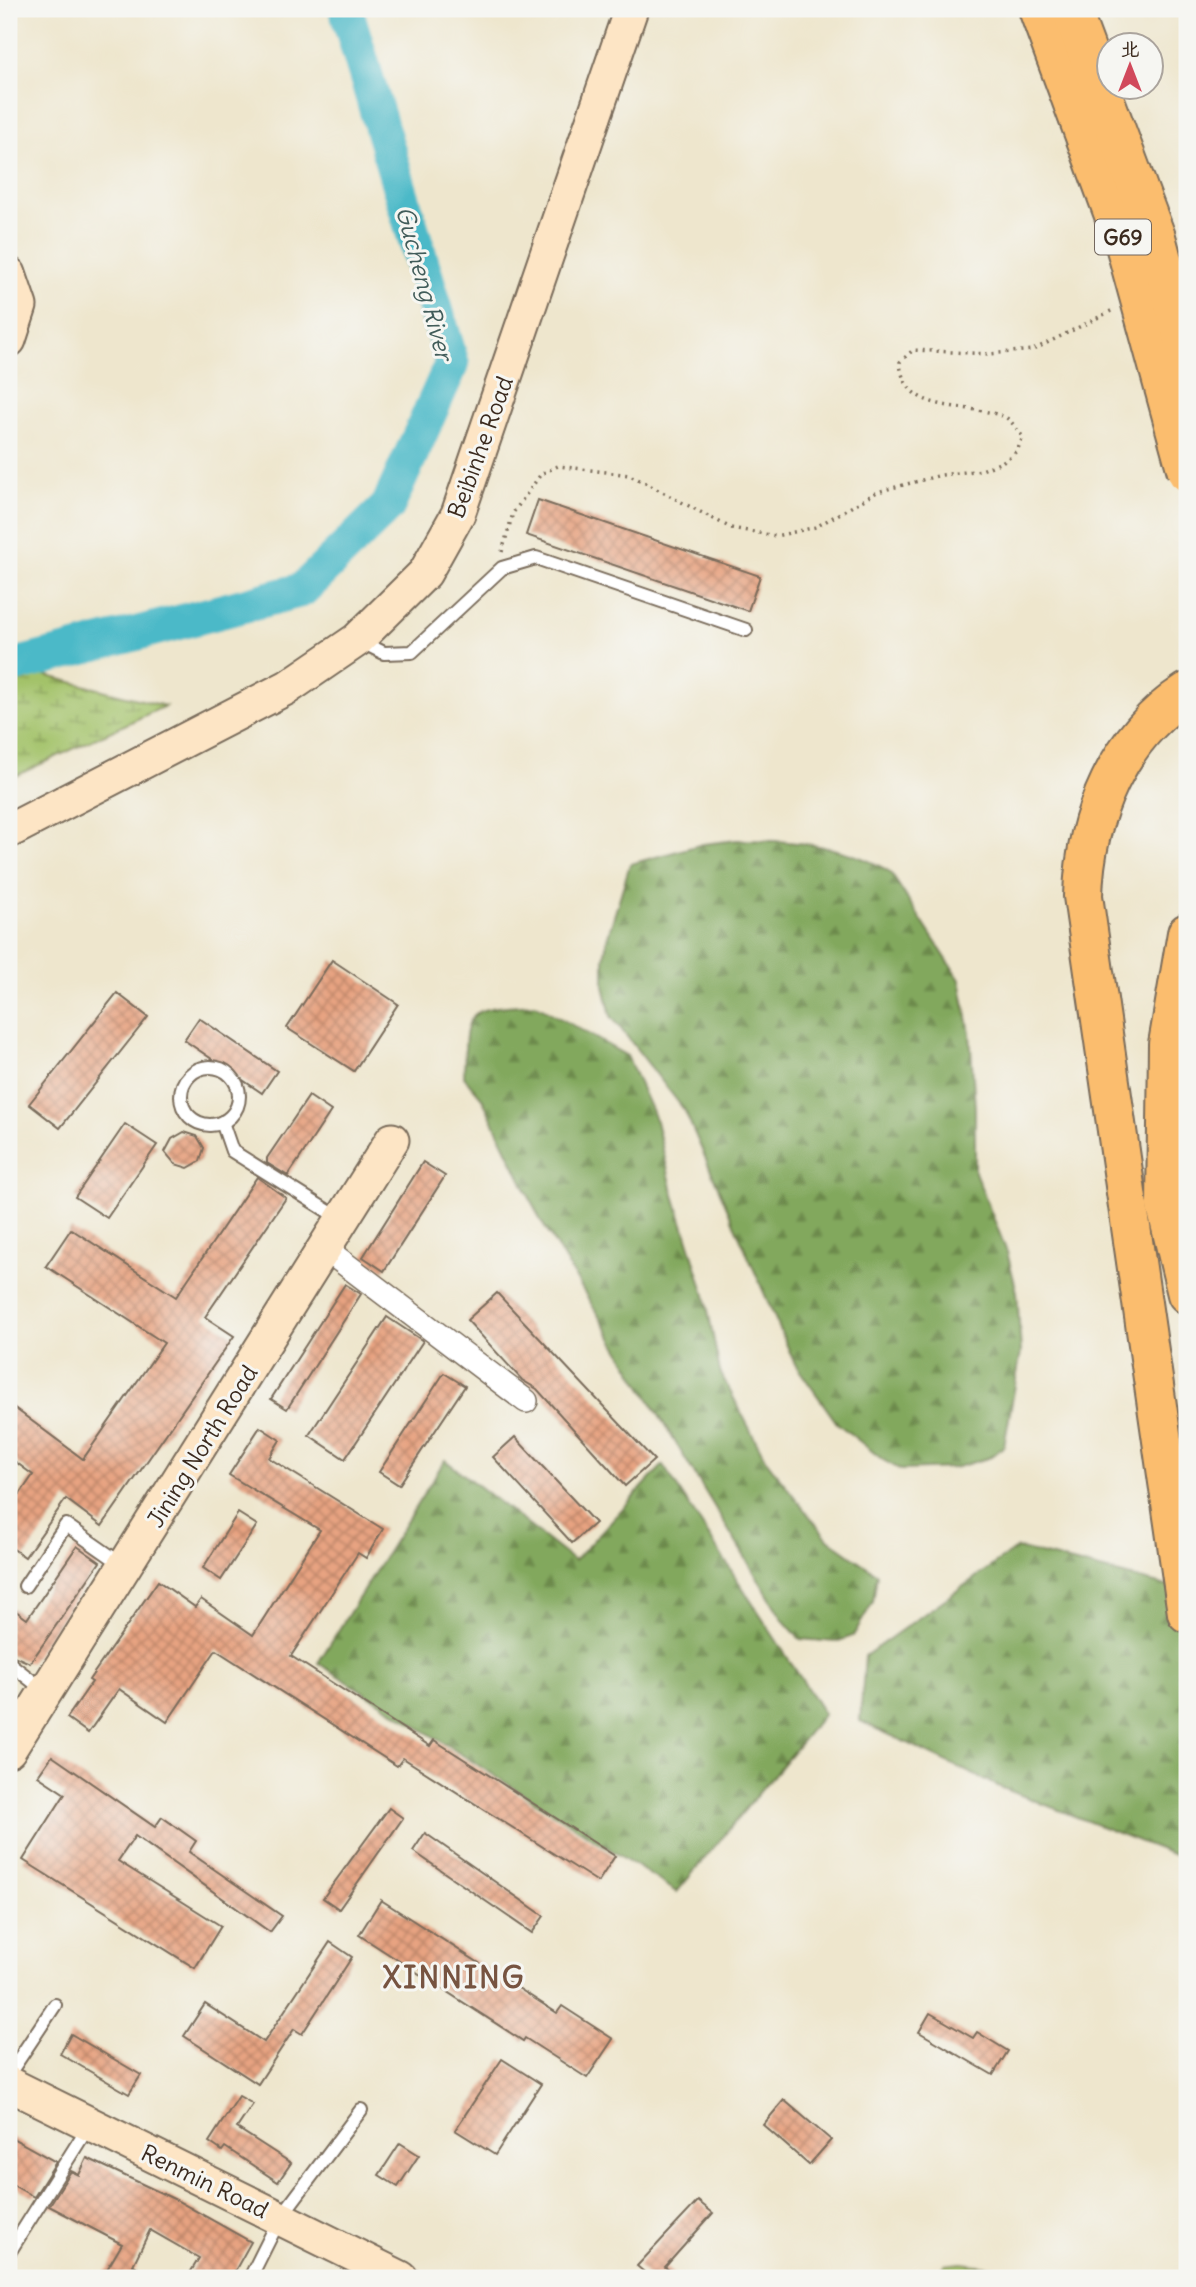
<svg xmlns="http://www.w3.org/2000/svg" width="1196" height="2287" viewBox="0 0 1196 2287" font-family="Delius,'LXGW WenKai TC',sans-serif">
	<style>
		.green { fill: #a3c269; stroke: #6f7644; stroke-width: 2 }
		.forest { fill: url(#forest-firs); stroke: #5e693e; stroke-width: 2 }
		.wetland { fill: url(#wetland-marsh); stroke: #6f7644; stroke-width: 2 }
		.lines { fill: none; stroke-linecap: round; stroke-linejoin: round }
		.river { stroke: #4cb9c8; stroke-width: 35 }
		.building { fill: url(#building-cross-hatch) }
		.lane-casing { stroke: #7a6c5b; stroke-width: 16 }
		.street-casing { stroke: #7a6c5b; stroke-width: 26 }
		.secondary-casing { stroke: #7a6c5b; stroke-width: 37 }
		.highway-casing { stroke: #7a6c5b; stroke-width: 42 }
		.path { stroke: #7a6c5b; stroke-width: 3.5; stroke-dasharray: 2 5; stroke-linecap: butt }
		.lane { stroke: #fff; stroke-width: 12 }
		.street { stroke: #fff; stroke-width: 23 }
		.secondary { stroke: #fde5c5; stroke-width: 33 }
		.highway { stroke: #fbbd6e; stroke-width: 38 }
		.highway-bridge-casing { stroke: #7a6c5b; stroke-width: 42; stroke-linecap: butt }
		.highway-bridge { stroke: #fbbd6e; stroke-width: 38 }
		.labels { text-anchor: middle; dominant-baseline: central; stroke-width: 6; stroke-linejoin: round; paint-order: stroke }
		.shield { fill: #f6f6f2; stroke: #73675e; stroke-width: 2 }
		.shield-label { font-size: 21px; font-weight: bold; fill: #3b2a1e }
		.street-label { font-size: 23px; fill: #3b2a1e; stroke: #f6f6f2 }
		.water-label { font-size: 24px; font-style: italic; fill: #415c5a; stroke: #f6f6f2 }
		.district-label { font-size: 30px; font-weight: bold; letter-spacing: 2px; fill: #775441; stroke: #f6f6f2 }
	</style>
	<defs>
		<pattern id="forest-firs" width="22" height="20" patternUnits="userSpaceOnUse" patternTransform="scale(1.75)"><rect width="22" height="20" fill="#82a85d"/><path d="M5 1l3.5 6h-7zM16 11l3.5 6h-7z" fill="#6c894c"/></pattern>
		<pattern id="wetland-marsh" width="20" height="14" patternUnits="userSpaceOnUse" patternTransform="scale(1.75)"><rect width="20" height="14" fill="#a3c269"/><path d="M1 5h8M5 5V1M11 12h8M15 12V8" fill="none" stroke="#869e56"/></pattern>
		<pattern id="building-cross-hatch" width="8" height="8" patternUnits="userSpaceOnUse" patternTransform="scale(1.75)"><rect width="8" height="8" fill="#e7a381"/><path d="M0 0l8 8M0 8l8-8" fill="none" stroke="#bc8569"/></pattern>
	</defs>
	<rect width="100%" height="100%" fill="#f6f6f2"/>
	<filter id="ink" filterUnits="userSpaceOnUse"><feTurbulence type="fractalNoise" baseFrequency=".0143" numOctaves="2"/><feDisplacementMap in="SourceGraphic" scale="14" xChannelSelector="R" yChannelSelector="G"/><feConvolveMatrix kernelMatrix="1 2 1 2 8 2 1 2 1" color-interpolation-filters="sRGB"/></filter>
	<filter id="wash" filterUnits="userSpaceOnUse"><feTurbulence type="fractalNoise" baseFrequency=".00686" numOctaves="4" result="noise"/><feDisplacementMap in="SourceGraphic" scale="28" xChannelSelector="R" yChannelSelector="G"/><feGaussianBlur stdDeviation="1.57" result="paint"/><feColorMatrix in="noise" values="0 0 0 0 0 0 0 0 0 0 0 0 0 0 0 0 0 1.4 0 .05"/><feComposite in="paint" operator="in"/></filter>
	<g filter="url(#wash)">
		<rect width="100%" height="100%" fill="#eee6cd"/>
		<polygon class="green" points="961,2263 1026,2271 1025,2278 936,2278 944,2265"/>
		<g class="forest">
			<path d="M737,840c51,0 108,4 153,32l70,108 10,53 5,74v65l32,80 10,40 4,60 -17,94 -13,11 -37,11 -53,2 -18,-10 -46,-37 -42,-59 -110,-253 -74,-95 -7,-30v-26l3,-21 23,-75 73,-20z"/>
			<path d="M535,1004l92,52 29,65 17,71 32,103 15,77 46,88 37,48 25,31 49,35 -4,28 -20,34 -17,6 -36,-3 -17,-19 -243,-401 -58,-121 -18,-21c2,-71 0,-68 71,-73z"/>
			<polygon points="445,1460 574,1561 663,1465 824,1714 677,1892 318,1663"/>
			<polygon points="1017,1548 1187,1591 1187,1860 1000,1787 860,1721 865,1656"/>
		</g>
		<polygon class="wetland" points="9,666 165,706 9,779"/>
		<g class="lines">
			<polyline class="river" points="9,667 302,590 388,506 452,363 346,9"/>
		</g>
		<g id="blocks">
			<g class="building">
				<polygon points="538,500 760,576 748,611 526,535"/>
				<polygon points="332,960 398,1004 354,1071 287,1028"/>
				<polygon points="117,993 148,1017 60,1128 29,1104"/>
				<polygon points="199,1018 277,1071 262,1093 184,1040"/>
				<polygon points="309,1096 331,1111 288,1176 267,1163 267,1158"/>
				<polygon points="125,1124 157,1145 107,1218 75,1197"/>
				<polygon points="184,1132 197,1136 204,1148 200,1161 188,1168 175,1164 165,1152 172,1139"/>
				<polygon points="423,1162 445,1176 384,1271 363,1257"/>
				<polygon points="257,1177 286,1198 205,1317 234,1336 102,1526 66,1499 25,1557 9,1546 9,1510 33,1475 9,1457 9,1404 83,1459 164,1343 46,1266 71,1229 176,1297"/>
				<polygon points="345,1284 361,1294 287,1409 271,1399"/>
				<polygon points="497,1293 654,1460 625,1486 537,1389 522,1380 467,1320"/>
				<polygon points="387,1317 423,1341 345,1459 309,1435"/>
				<polygon points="444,1373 465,1386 399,1485 379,1472"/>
				<polygon points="260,1427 280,1440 269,1458 383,1529 366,1558 358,1553 291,1656 430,1746 434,1740 615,1856 598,1882 403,1758 397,1766 216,1650 167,1722 119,1689 88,1733 67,1718 92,1682 89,1680 158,1581 195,1607 201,1599 253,1635 320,1530 229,1475"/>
				<polygon points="515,1437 595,1523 572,1543 493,1457"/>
				<polygon points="238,1513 257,1525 221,1580 203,1568"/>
				<polygon points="77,1546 100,1562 30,1663 9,1654 9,1606 27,1619"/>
				<polygon points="52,1756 155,1827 162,1817 196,1841 189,1852 282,1916 270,1932 135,1836 118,1861 221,1926 195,1968 23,1860 65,1794 38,1776"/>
				<polygon points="389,1808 403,1818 339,1909 323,1898"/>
				<polygon points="425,1833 544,1916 532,1933 413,1851"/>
				<polygon points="381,1900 557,2013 562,2006 613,2039 587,2078 525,2038 523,2041 359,1935"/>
				<polygon points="330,1942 352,1957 302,2034 294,2029 258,2084 184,2036 205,2004 264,2042"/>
				<polygon points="930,2013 973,2038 977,2032 1008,2051 993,2075 919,2032"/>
				<polygon points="71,2034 141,2075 129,2094 60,2054"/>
				<polygon points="502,2059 541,2084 495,2155 455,2130"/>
				<polygon points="239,2096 253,2104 237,2128 291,2163 278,2182 225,2147 222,2151 209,2142"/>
				<polygon points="784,2100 831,2140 809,2165 763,2125"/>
				<polygon points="9,2136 56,2162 34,2197 9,2183"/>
				<polygon points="400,2143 419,2155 398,2187 379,2175"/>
				<polygon points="87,2158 176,2200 251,2242 231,2278 187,2278 199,2258 150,2230 133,2265 137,2267 130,2278 102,2278 122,2244 49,2206 71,2171 79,2175"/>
				<polygon points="698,2201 713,2213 665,2267 678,2278 651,2278 637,2266"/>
			</g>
		</g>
	</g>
	<g filter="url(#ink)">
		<use href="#blocks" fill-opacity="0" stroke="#7a6c5b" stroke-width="2"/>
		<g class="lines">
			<defs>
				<g id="lane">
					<polyline points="358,640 384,653 412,652 502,568 536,558 746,630"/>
					<circle cx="210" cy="1096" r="29"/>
					<polyline points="222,1122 232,1151 342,1220"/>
					<polyline points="25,1586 66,1525 123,1565"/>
					<polyline points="9,1663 45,1691"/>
					<polyline points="9,2074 55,2005"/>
					<polyline points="10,2251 90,2124"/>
					<polyline points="250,2278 280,2218 361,2110"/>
				</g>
				<polyline id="street" points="324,1248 526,1401"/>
				<g id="secondary">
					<polyline points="9,274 20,306 9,340"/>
					<polyline points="9,831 288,687 357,640 425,573 458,514 631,9"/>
					<polyline points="9,1750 392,1140"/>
					<polyline points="9,2084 401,2278"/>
				</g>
				<g id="highway">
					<path d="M1187,692c-69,45 -102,125 -104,204l104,717"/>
					<polyline points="1187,933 1168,1044 1166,1206 1187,1294"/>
				</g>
			</defs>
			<use href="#lane" class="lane-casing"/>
			<use href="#street" class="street-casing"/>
			<use href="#secondary" class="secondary-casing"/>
			<use href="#highway" class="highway-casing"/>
			<path class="path" d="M502,552l11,-39 28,-39 17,-8 72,9 101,53 45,8 40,-9 61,-35 64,-17 41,-5 20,-8 15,-11 6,-14c-5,-6 -11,-16 -18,-20 -39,-16 -101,0 -105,-55l13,-12 76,4 44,-4 82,-41"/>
			<use href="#lane" class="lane"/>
			<use href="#street" class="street"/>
			<use href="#secondary" class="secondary"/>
			<use href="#highway" class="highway"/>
			<defs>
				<g id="highway-bridge">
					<polyline points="1038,9 1125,245 1187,472"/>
					<polyline points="1071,9 1156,237 1187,353"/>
				</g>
			</defs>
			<use href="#highway-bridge" class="highway-bridge-casing"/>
			<use href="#highway-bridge" class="highway-bridge"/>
		</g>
	</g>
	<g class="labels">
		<rect class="shield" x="1095" y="219.5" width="56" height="35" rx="5"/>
		<g class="shield-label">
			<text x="1123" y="237">G69</text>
		</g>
		<g class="street-label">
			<text transform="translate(480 447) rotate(-70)">Beibinhe Road</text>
			<text transform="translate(202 1446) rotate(-58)">Jining North Road</text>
			<text transform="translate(205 2181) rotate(26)">Renmin Road</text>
		</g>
		<g class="water-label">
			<text transform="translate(425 283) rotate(75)">Gucheng River</text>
		</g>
		<g class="district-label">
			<text x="454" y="1977">XINNING</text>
		</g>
	</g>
	<rect width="1196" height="2287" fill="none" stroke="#f6f6f2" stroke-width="35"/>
	<g transform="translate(1130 66)"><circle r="33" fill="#f6f6f2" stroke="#aba49d" stroke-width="2"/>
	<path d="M0-5L12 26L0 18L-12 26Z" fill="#d1495b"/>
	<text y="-10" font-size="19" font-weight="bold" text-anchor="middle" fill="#3b2a1e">北</text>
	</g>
</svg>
